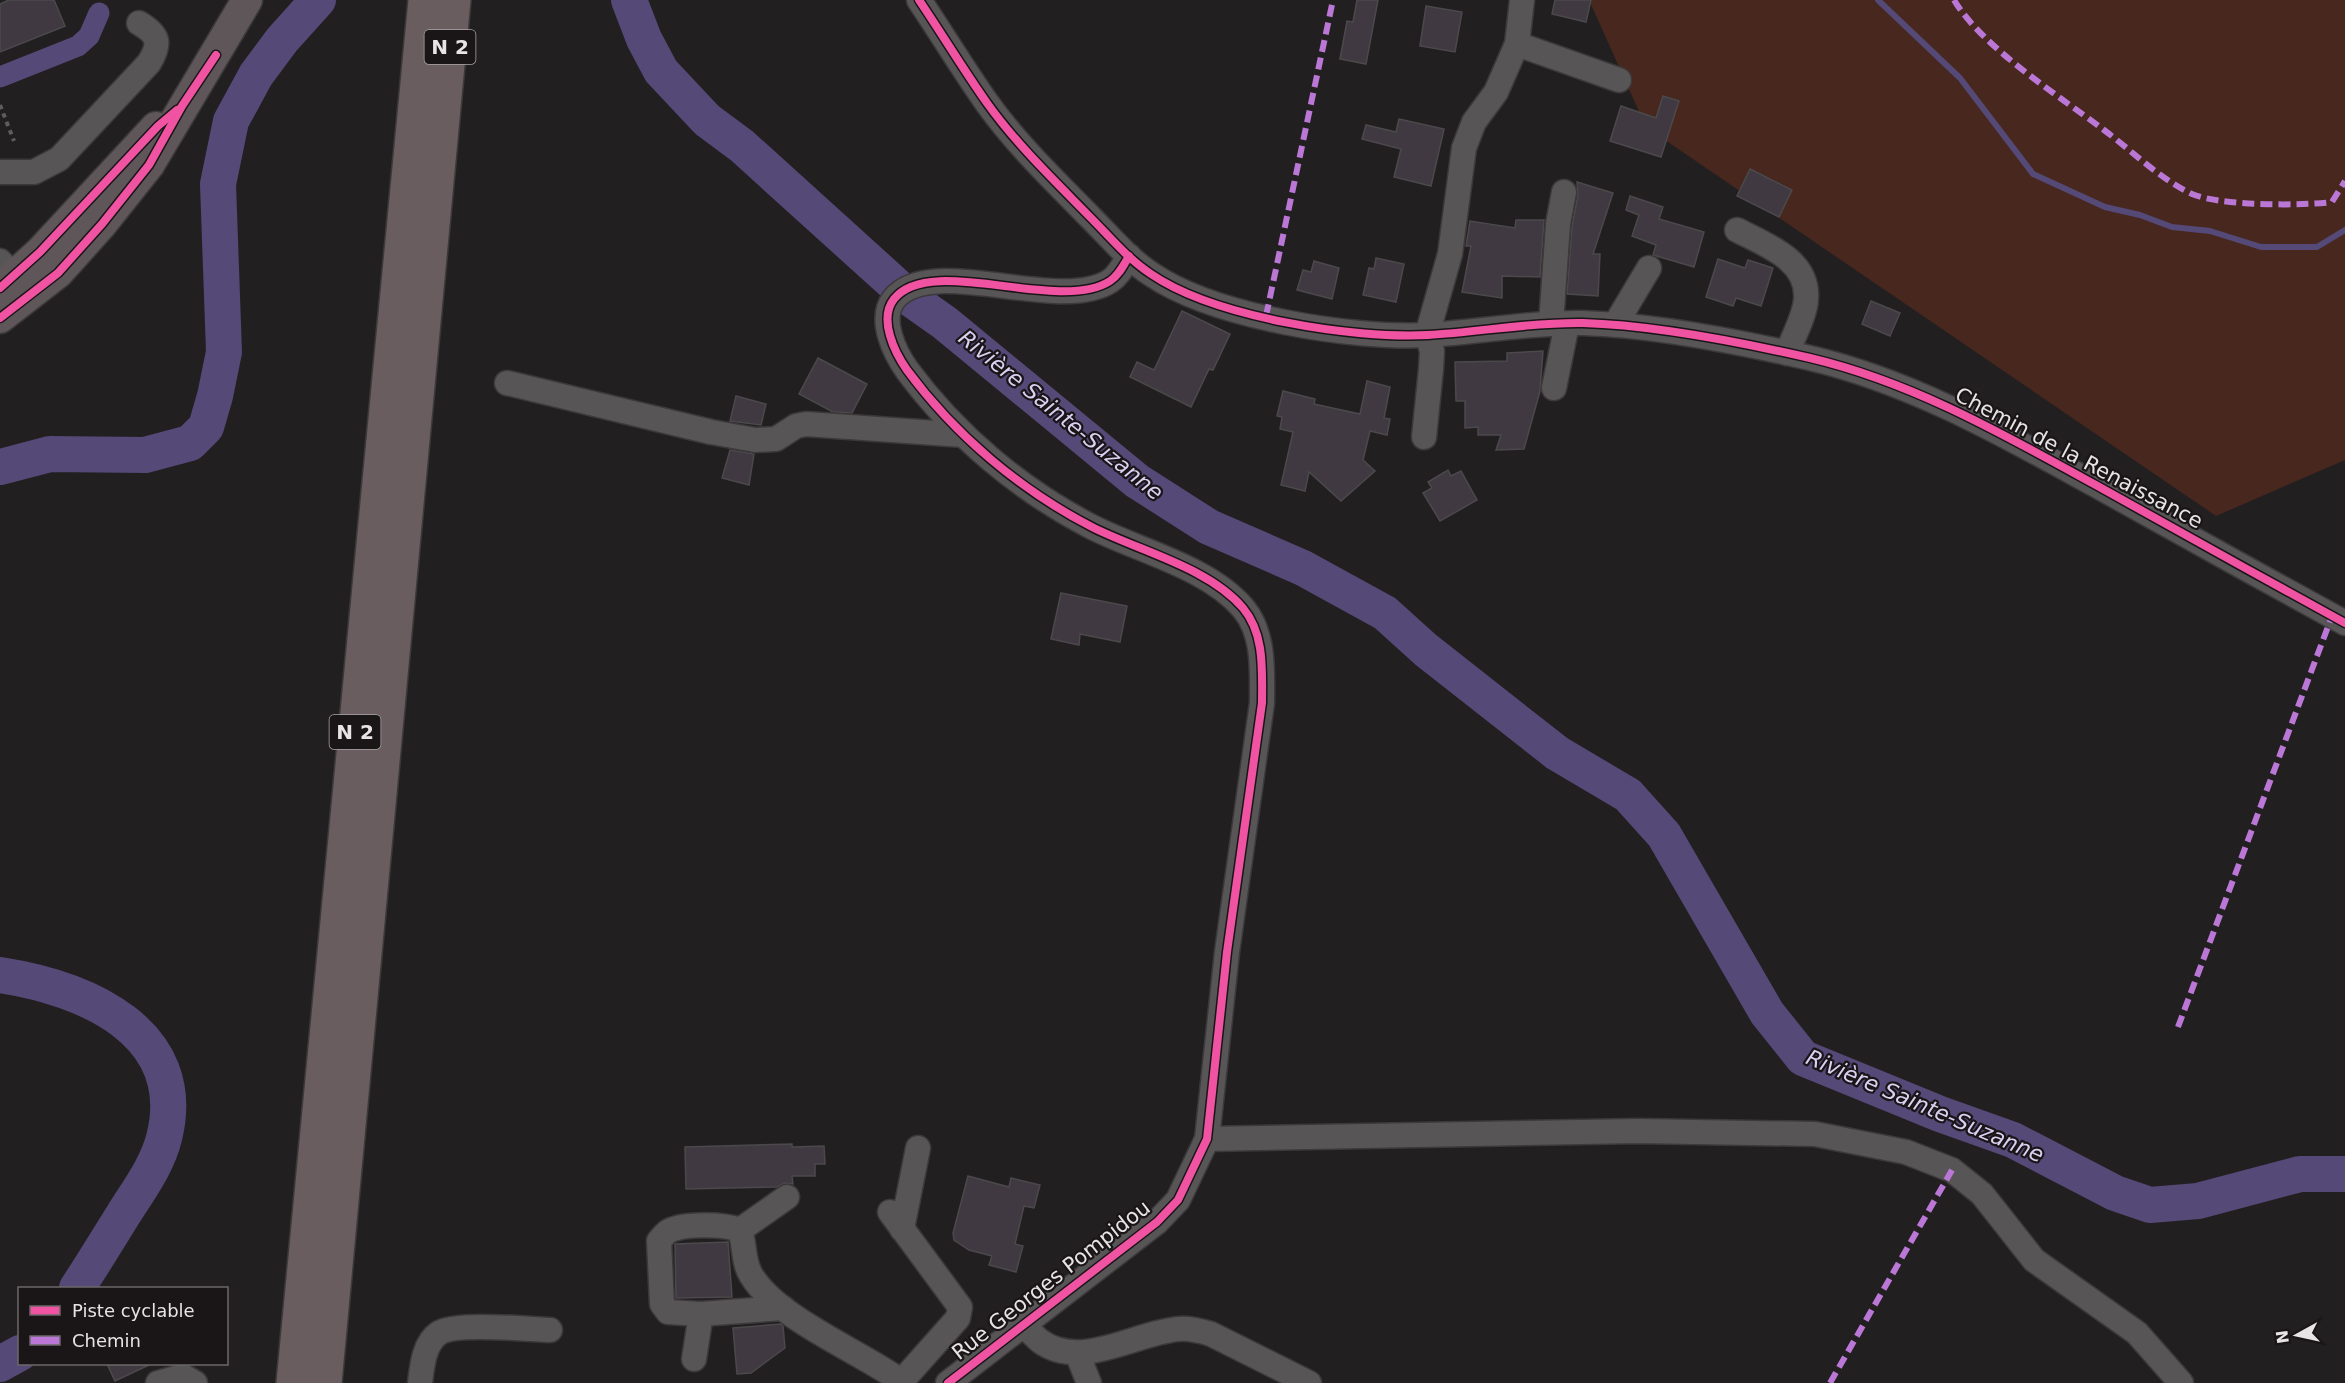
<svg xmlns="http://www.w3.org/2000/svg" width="2345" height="1383" viewBox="0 0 2345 1383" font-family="'DejaVu Sans',sans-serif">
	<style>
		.green { fill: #47271e }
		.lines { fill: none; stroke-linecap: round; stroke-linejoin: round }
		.stream { stroke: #544977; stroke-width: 6 }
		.canal { stroke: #544977; stroke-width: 21 }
		.river { stroke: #544977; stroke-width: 36 }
		.building { fill: #413941; stroke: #4b494b; stroke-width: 1.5 }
		.minor-casing { stroke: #3b393a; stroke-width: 27 }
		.major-casing { stroke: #3b393a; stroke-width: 33 }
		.highway-casing { stroke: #3b393a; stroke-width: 36 }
		.path { stroke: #5e5c5d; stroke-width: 4; stroke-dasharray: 4.5 4.5; stroke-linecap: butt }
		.minor { stroke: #575556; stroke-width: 24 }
		.major { stroke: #5e5658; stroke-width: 30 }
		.highway { stroke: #695d60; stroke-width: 33 }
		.quiet { stroke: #ba77d6; stroke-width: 6; stroke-dasharray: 12 6; stroke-linecap: butt }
		.cycleway-casing { stroke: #1a1517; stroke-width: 11 }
		.cycleway { stroke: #f153a3; stroke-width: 8 }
		.labels { text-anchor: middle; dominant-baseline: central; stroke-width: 4.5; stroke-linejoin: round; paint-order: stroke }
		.shield { fill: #1a1517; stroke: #aaa6a8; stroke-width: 1.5 }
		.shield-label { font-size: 20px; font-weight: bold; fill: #e8e4e6 }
		.street-label { font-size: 21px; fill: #e8e4e6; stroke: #1a1517 }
		.water-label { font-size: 22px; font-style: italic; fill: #d7d1f2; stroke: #1a1517 }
	</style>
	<rect width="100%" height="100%" fill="#221f21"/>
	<polygon class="green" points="1589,0 2345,0 2345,460 2216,516 1646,127"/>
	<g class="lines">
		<polyline class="stream" points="1878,0 1960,78 2033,174 2105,207 2140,215 2172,227 2210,231 2261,247 2317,247 2345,230"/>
		<polyline class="canal" points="0,77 78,46 89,36 99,13"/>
		<g class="river">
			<polyline points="629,0 644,39 661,71 707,120 742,146 911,299 945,323 1137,481 1209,527 1303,568 1385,613 1426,650 1557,753 1628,795 1664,835 1767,1013 1803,1058 1940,1114 2013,1140 2115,1193 2150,1205 2198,1201 2300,1174 2345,1174"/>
			<polyline points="0,467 50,454 145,455 190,443 206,427 215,396 224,352 218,184 231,121 256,75 282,40 318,0"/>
			<path d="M0,975c85,13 191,57 164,163 -7,28 -26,53 -41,77 -15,24 -30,49 -46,73"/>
			<polyline points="0,1364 20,1353"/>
		</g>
	</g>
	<g class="building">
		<polygon points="9,0 54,0 65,26 0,52 0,4"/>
		<polygon points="1357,0 1378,0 1366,64 1340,59 1347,21 1353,22"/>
		<polygon points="1555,0 1591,0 1586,22 1552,14"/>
		<polygon points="1426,6 1462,12 1455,52 1420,46"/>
		<polygon points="1663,96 1679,101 1661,157 1610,141 1621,106 1656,118"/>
		<polygon points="1399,119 1444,129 1431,186 1394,177 1401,149 1362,139 1366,125 1396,132"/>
		<polygon points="1750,169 1792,190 1779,217 1737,196"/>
		<polygon points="1577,182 1613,193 1593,254 1600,254 1598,296 1567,294 1572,226 1578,195"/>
		<polygon points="1630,196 1663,207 1659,219 1704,232 1694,267 1653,255 1656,245 1632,236 1639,215 1626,210"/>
		<polygon points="1516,220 1544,220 1540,277 1502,276 1502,298 1462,292 1471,246 1466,246 1470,221 1515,228"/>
		<polygon points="1376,258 1404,264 1396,302 1363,295 1369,268 1374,269"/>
		<polygon points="1718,259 1745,268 1748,260 1773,268 1761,306 1736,298 1733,306 1706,297"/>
		<polygon points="1314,261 1339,268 1332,299 1297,290 1303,270 1311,272"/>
		<polygon points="1871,301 1900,313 1890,336 1862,324"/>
		<polygon points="1182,311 1230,334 1213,370 1209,369 1191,407 1130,377 1137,362 1154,370"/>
		<polygon points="1543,351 1540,391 1524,449 1496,450 1501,435 1478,435 1478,427 1465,428 1465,401 1456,401 1455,362 1507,361 1507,353"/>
		<polygon points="818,358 867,384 852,413 833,412 799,394"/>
		<polygon points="1367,381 1390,387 1384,418 1390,419 1387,435 1370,431 1363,460 1375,471 1341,501 1309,472 1305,491 1281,485 1293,432 1280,429 1282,417 1277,416 1283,391 1315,399 1314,404 1360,414"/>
		<polygon points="736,396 766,404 761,425 730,421"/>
		<polygon points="730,450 754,454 749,485 722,478"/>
		<polygon points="1448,470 1451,476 1461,471 1477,500 1440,521 1423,493 1432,488 1428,482"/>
		<polygon points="1061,593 1127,606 1120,642 1080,634 1079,645 1051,639"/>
		<polygon points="792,1144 792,1147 824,1146 825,1164 815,1164 815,1176 792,1176 793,1184 785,1183 777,1187 686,1189 685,1147"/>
		<polygon points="968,1176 1009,1187 1011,1178 1040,1185 1034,1208 1024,1206 1015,1244 1023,1246 1016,1272 989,1265 992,1256 969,1250 954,1240 953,1233"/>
		<polygon points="728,1242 732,1297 676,1298 675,1244"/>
		<polygon points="781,1324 783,1326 785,1348 751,1373 737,1374 733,1328"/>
		<polygon points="107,1364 151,1364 115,1381"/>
	</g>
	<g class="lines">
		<defs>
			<g id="minor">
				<path d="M919,0c23,34 44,69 68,103 30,42 68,78 104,115 19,19 37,41 60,56 63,43 201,65 277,61 52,-3 103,-13 155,-12 72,2 157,19 227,35 102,24 193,76 284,126 84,47 167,93 251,139"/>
				<polyline points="1517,44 1619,80"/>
				<path d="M0,172h34l25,-13 90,-96c12,-20 10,-28 -10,-40"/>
				<path d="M1737,230c29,15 72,30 69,69 -1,17 -13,38 -19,54"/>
				<polyline points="0,261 13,276 19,293"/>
				<polyline points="1551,324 1558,224 1564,192"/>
				<polyline points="1615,325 1649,268"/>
				<polyline points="507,383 711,432 755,440 776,439 796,426 806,424 964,435"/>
				<polyline points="1554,388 1567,324"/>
				<polyline points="1424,437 1431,369 1432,351 1427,335 1450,254 1464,148 1474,122 1496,92 1517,44 1522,0"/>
				<polyline points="1207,1139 1638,1131 1815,1134 1906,1152 1952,1170 1982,1194 2034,1260 2137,1333 2181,1383"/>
				<polyline points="890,1212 960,1307 958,1318 902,1381"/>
				<polyline points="902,1229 918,1148"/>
				<polyline points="740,1230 787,1197"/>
				<path d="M701,1314l-33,-2 -6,-8 -3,-63c3,-3 6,-8 10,-10 15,-8 56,-7 71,-1 5,15 3,32 11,45 26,44 111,77 153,108"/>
				<path d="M1023,1325c6,5 11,11 17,16 41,30 96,-9 139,-12 11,-1 22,2 32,5l98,49"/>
				<polyline points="1077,1353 1089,1383"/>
				<polyline points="694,1359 701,1314 783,1308"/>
				<polyline points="158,1383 183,1376 195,1383"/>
				<path d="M420,1383c2,-17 4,-40 19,-50 16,-11 89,-4 111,-3"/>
				<path d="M948,1383l209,-161 21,-22 29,-61 20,-187 35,-249c0,-32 3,-69 -19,-95 -35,-41 -104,-57 -151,-81 -72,-37 -137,-92 -185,-157 -12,-17 -29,-51 -13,-71 37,-46 165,15 216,-18 9,-6 13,-15 19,-25"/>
			</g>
			<g id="major">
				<polyline points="0,288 40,252 156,127"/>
				<polyline points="0,318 58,273 102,224 149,165 247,0"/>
			</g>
			<g id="highway">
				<polyline points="293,1383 425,0"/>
				<polyline points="325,1383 454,0"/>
			</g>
		</defs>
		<use href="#minor" class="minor-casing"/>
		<use href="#major" class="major-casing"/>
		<use href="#highway" class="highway-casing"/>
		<polyline class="path" points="0,105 14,141"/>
		<use href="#minor" class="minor"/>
		<use href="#major" class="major"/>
		<use href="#highway" class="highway"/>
		<g class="quiet">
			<path d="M1954,0c29,48 104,95 150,130 28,21 56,49 88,64 28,12 110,12 140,8l13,-21"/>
			<polyline points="1266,316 1333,0"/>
			<polyline points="2178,1027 2332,616"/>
			<polyline points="1830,1383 1952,1170"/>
		</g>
		<defs>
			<g id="cycleway">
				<path d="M919,0c23,34 44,69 68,103 30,42 68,78 104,115 19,19 37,41 60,56 63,43 201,65 277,61 52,-3 103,-13 155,-12 72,2 157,19 227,35 102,24 193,76 284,126 84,47 167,93 251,139"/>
				<polyline points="0,288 40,252 158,126 177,110"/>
				<polyline points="0,318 58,273 102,224 149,165 182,106 216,55"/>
				<path d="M948,1383l209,-161 21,-22 29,-61 20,-187 35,-249c0,-32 3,-69 -19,-95 -35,-41 -104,-57 -151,-81 -72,-37 -137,-92 -185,-157 -12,-17 -29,-51 -13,-71 37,-46 165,15 216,-18 9,-6 13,-15 19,-25"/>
			</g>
		</defs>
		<use href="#cycleway" class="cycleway-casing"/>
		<use href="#cycleway" class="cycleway"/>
	</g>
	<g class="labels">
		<g class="shield">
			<rect x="424.5" y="30" width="51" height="34" rx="4.5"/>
			<rect x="329.5" y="715" width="51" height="34" rx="4.5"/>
		</g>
		<g class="shield-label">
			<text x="450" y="47">N 2</text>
			<text x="355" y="732">N 2</text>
		</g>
		<g class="street-label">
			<text transform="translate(2079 458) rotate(28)">Chemin de la Renaissance</text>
			<text transform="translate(1051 1280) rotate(-38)">Rue Georges Pompidou</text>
		</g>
		<g class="water-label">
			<text transform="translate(1061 415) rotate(39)">Rivière Sainte-Suzanne</text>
			<text transform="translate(1925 1106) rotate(23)">Rivière Sainte-Suzanne</text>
		</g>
	</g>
	<rect x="18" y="1287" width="210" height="78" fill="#1a1517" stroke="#6c686a" stroke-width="1.5"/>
	<rect x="30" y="1306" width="30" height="9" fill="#f153a3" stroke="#6c686a" stroke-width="1.5"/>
	<text x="72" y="1317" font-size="18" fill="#e8e4e6">Piste cyclable</text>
	<rect x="30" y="1336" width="30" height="9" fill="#ba77d6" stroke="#6c686a" stroke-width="1.5"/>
	<text x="72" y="1347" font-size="18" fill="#e8e4e6">Chemin</text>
	<g transform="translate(2297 1335) rotate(262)" stroke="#1a1517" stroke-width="4.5" paint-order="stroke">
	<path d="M0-4.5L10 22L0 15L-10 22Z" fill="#e8e4e6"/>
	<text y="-9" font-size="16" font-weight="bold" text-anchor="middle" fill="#e8e4e6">N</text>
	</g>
</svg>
